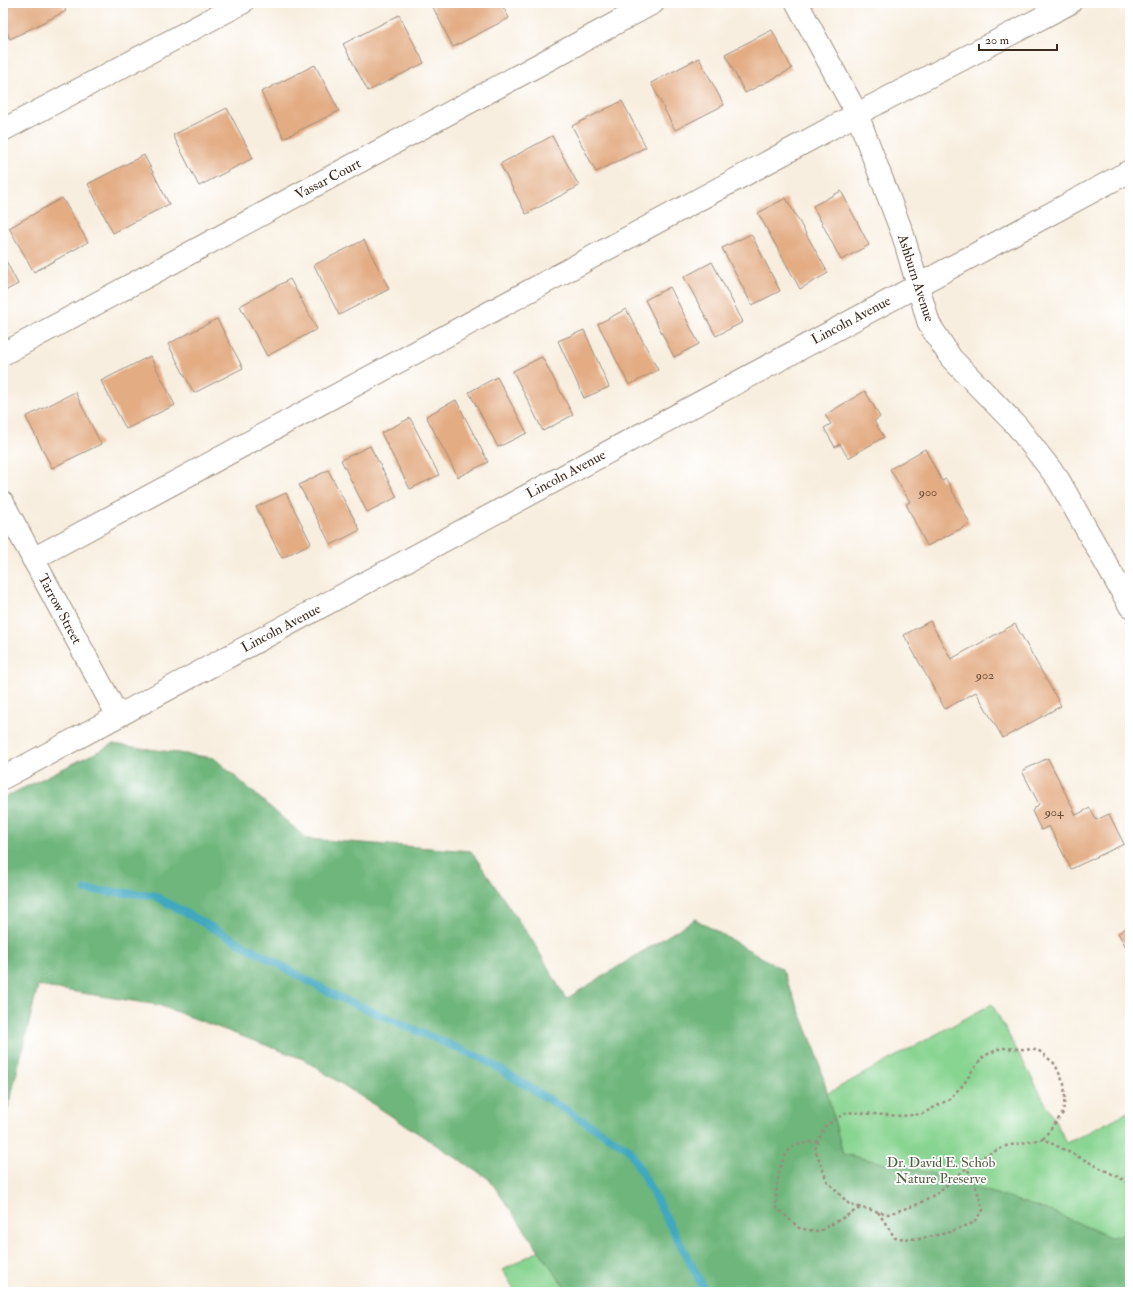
<svg xmlns="http://www.w3.org/2000/svg" width="1133" height="1295" viewBox="0 0 1133 1295" font-family="'IM FELL Double Pica',serif">
	<style>
		.green { fill: #88d491; stroke: #627f58 }
		.forest { fill: #6eb67b; stroke: #54704c }
		.lines { fill: none; stroke-linecap: round; stroke-linejoin: round }
		.stream { stroke: #3fa8bf; stroke-width: 8 }
		.building { fill: #e3ac83 }
		.minor-casing { stroke: #9a8c7e; stroke-width: 24 }
		.path { stroke: #9a8c7e; stroke-width: 2.5; stroke-dasharray: 3 3; stroke-linecap: butt }
		.minor { stroke: #fff; stroke-width: 22 }
		.labels { text-anchor: middle; dominant-baseline: central; stroke-width: 3.5; stroke-linejoin: round; paint-order: stroke }
		.number-label { font-size: 12px; fill: #654a37 }
		.street-label { font-size: 14px; fill: #3b2a1e; stroke: #fff }
		.park-label { font-size: 14px; fill: #525d40; stroke: #fff }
	</style>
	<rect width="100%" height="100%" fill="#fff"/>
	<filter id="ink" filterUnits="userSpaceOnUse"><feTurbulence type="fractalNoise" baseFrequency=".025" numOctaves="2"/><feDisplacementMap in="SourceGraphic" scale="8" xChannelSelector="R" yChannelSelector="G"/><feConvolveMatrix kernelMatrix="1 2 1 2 8 2 1 2 1" color-interpolation-filters="sRGB"/></filter>
	<filter id="wash" filterUnits="userSpaceOnUse"><feTurbulence type="fractalNoise" baseFrequency=".012" numOctaves="4" result="noise"/><feDisplacementMap in="SourceGraphic" scale="16" xChannelSelector="R" yChannelSelector="G"/><feGaussianBlur stdDeviation="0.9" result="paint"/><feColorMatrix in="noise" values="0 0 0 0 0 0 0 0 0 0 0 0 0 0 0 0 0 1.4 0 .05"/><feComposite in="paint" operator="in"/></filter>
	<g filter="url(#wash)">
		<rect width="100%" height="100%" fill="#f8eedf"/>
		<polygon class="green" points="992,1004 1067,1143 1130,1111 1130,1292 515,1292 503,1270"/>
		<polygon class="forest" points="113,744 214,758 307,839 471,851 535,945 566,999 695,919 782,969 817,1054 843,1154 930,1173 1053,1212 1110,1237 1130,1233 1130,1292 568,1292 489,1179 303,1059 158,1005 38,986 3,1129 3,798"/>
		<g class="lines">
			<polyline class="stream" points="86,890 153,895 336,996 485,1060 629,1149 706,1292"/>
		</g>
		<g id="blocks">
			<g class="building">
				<polygon points="3,3 61,3 66,11 10,39 3,24"/>
				<polygon points="431,3 501,3 509,18 453,47"/>
				<polygon points="399,15 424,63 368,91 343,44"/>
				<polygon points="772,30 792,69 745,93 725,54"/>
				<polygon points="699,58 724,105 675,130 651,83"/>
				<polygon points="315,65 339,111 284,138 261,92"/>
				<polygon points="622,101 646,147 596,172 572,126"/>
				<polygon points="227,108 253,158 199,186 173,135"/>
				<polygon points="552,136 579,186 526,214 500,164"/>
				<polygon points="144,155 169,204 113,233 88,184"/>
				<polygon points="841,191 869,245 841,260 813,206"/>
				<polygon points="62,198 88,242 34,272 9,228"/>
				<polygon points="786,198 828,273 800,289 758,213"/>
				<polygon points="751,234 780,291 752,305 722,248"/>
				<polygon points="364,240 389,289 339,315 314,265"/>
				<polygon points="3,255 18,284 3,292"/>
				<polygon points="712,262 743,322 716,336 684,277"/>
				<polygon points="290,279 317,329 267,356 240,306"/>
				<polygon points="670,287 699,344 674,357 645,300"/>
				<polygon points="626,309 658,370 629,385 598,324"/>
				<polygon points="217,319 243,368 194,393 168,344"/>
				<polygon points="584,330 609,387 584,398 558,341"/>
				<polygon points="150,356 175,405 126,429 101,381"/>
				<polygon points="542,357 573,415 543,431 513,371"/>
				<polygon points="497,377 527,433 498,447 469,392"/>
				<polygon points="865,391 880,417 874,421 884,437 848,458 840,444 835,447 824,428 831,424 825,415"/>
				<polygon points="75,392 101,444 52,468 26,417"/>
				<polygon points="456,400 488,462 458,477 426,416"/>
				<polygon points="410,418 439,475 410,489 381,433"/>
				<polygon points="370,446 397,497 367,512 341,460"/>
				<polygon points="925,449 942,481 946,479 970,524 927,546 906,504 910,502 890,469"/>
				<polygon points="328,470 360,530 331,545 299,485"/>
				<polygon points="286,493 311,543 282,558 256,507"/>
				<polygon points="930,621 951,659 1015,624 1061,706 1003,738 976,692 945,709 904,635"/>
				<polygon points="1048,758 1076,815 1090,808 1096,820 1109,814 1124,844 1071,869 1049,826 1041,830 1032,811 1039,804 1022,771"/>
				<polygon points="1130,926 1130,954 1118,933"/>
			</g>
		</g>
	</g>
	<g filter="url(#ink)">
		<use href="#blocks" fill-opacity="0" stroke="#9a8c7e" stroke-width="1"/>
		<g class="lines">
			<defs>
				<g id="minor">
					<polyline points="797,3 857,114 903,235 929,324 951,358 1017,426 1058,479 1130,606"/>
					<polyline points="3,130 242,3"/>
					<polyline points="3,354 653,3"/>
					<polyline points="3,503 118,716"/>
					<polyline points="33,559 857,114 1070,3"/>
					<polyline points="3,778 1130,171"/>
				</g>
			</defs>
			<use href="#minor" class="minor-casing"/>
			<g class="path">
				<polyline points="1043,1139 1063,1113 1065,1097 1064,1084 1055,1064 1038,1050 1001,1048 984,1056 972,1071 964,1084 948,1100 922,1114 901,1116 847,1112 824,1127 815,1149 827,1181 850,1205 888,1214 916,1205 936,1194 976,1160 1006,1146 1043,1139 1130,1183"/>
				<path d="M818,1141c-6,1 -18,2 -24,5 -17,11 -18,44 -18,61l23,21 19,4 42,-24"/>
				<polyline points="878,1212 895,1238 919,1239 947,1233 973,1223 983,1210 973,1177 966,1168"/>
				<polyline points="1130,1274 1130,1278"/>
			</g>
			<use href="#minor" class="minor"/>
		</g>
	</g>
	<g class="labels">
		<g class="number-label">
			<text x="928" y="492">900</text>
			<text x="985" y="675">902</text>
			<text x="1054" y="812">904</text>
		</g>
		<g class="street-label">
			<text transform="translate(328 179) rotate(-28)">Vassar Court</text>
			<text transform="translate(916 278) rotate(72)">Ashburn Avenue</text>
			<text transform="translate(851 320) rotate(-28)">Lincoln Avenue</text>
			<text transform="translate(566 474) rotate(-28)">Lincoln Avenue</text>
			<text transform="translate(60 609) rotate(62)">Tarrow Street</text>
			<text transform="translate(281 628) rotate(-28)">Lincoln Avenue</text>
		</g>
		<g class="park-label">
			<text x="941" y="1162">Dr. David E. Schob<tspan x="941" dy="16">Nature Preserve</tspan></text>
		</g>
	</g>
	<rect width="1133" height="1295" fill="none" stroke="#fff" stroke-width="16"/>
	<path d="M979 44v6h78v-6" fill="none" stroke="#3b2a1e" stroke-width="2"/>
	<text x="985" y="44" font-size="12" fill="#3b2a1e" stroke="#ffffff" stroke-width="3" paint-order="stroke">20 m</text>
</svg>
